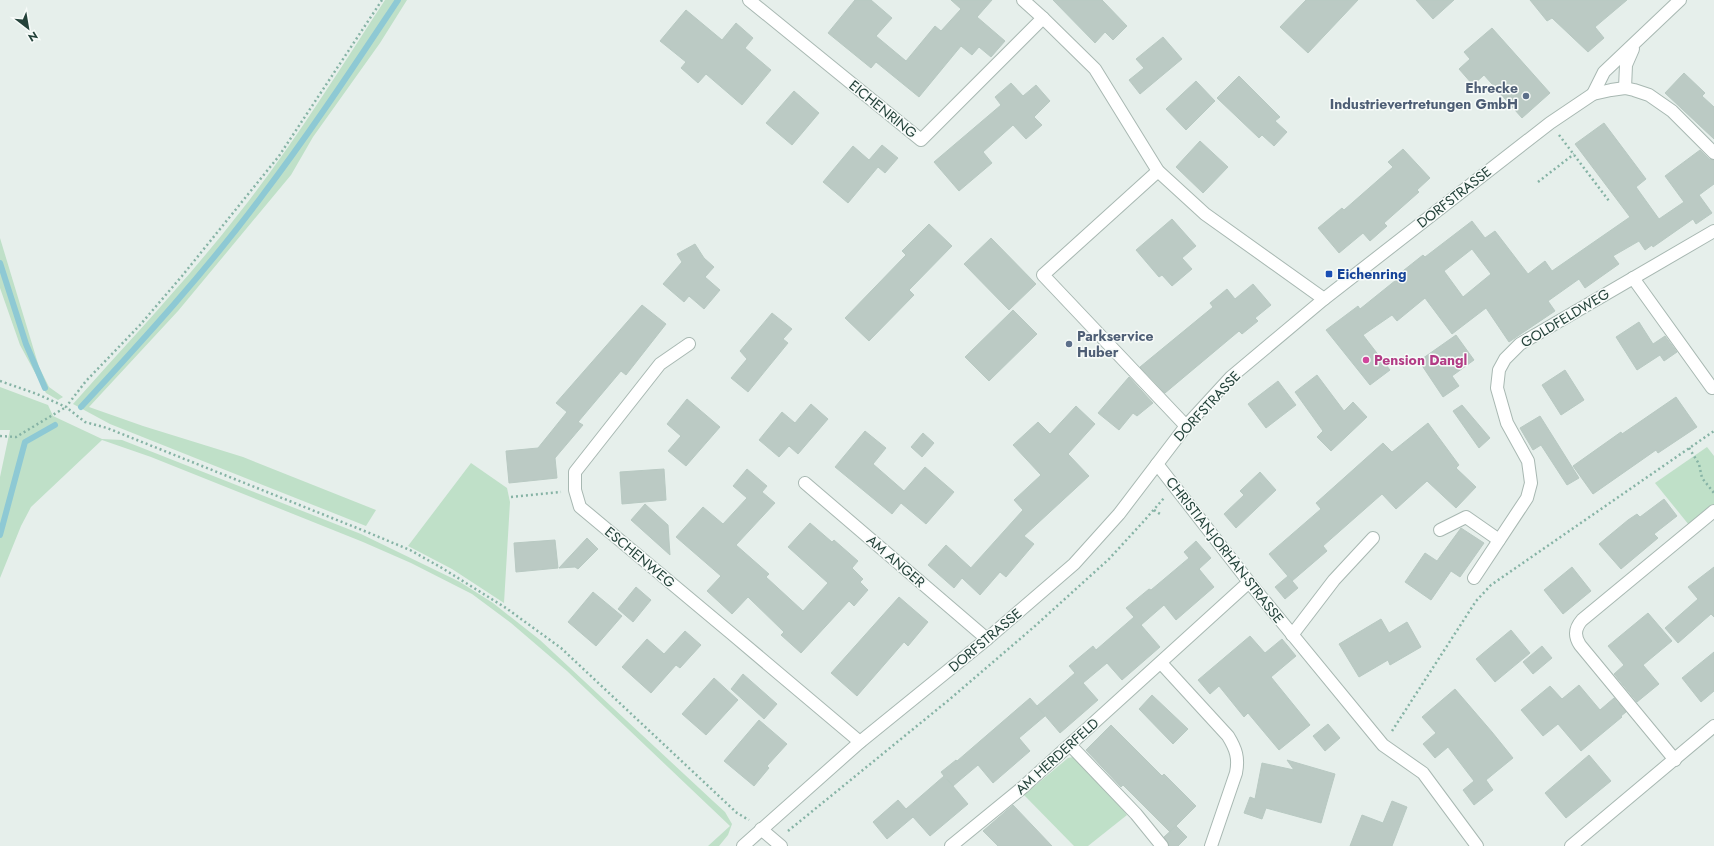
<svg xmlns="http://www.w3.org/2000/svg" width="1714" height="846" viewBox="0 0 1714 846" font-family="Jost,sans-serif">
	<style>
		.green { fill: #bfe0c8 }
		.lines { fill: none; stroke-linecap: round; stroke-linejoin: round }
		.stream { stroke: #8ec9d4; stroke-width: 6 }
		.building { fill: #bbcac4; stroke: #b8c9c2; fill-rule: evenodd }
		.minor-casing { stroke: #a8b8b2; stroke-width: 14 }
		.path { stroke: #86b3a5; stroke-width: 2.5; stroke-dasharray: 2 3; stroke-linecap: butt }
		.minor { stroke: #fff; stroke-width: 12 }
		.service-dot { fill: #5c6f8a; stroke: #f7fbf9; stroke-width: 1.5 }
		.transit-dot { fill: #1a4fb4; stroke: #f7fbf9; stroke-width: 1.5 }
		.hotel-dot { fill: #d1479c; stroke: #f7fbf9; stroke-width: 1.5 }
		.labels { text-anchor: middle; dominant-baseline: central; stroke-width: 3; stroke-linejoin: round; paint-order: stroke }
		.service-label { font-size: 14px; font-weight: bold; fill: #4e5e75; stroke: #f7fbf9; text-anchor: end }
		.street-label { font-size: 14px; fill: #24423a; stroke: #f7fbf9 }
		.transit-label { font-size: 14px; font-weight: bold; fill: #164399; stroke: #f7fbf9; text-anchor: start }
		.hotel-label { font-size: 14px; font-weight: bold; fill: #b23c85; stroke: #f7fbf9; text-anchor: start }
	</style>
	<rect width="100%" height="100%" fill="#e6efeb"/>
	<g class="green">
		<path d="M385,0h22l-27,43 -67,94 -22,38 -113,136 -89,96 54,19 100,31 133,53 -10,16 -256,-102 -37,-20c56,-63 115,-125 167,-192 53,-67 98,-140 145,-212z"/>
		<polygon points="0,238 39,367 49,387 63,397 58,400 46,393 20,345 0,288"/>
		<polygon points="0,387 48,405 53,416 102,439 122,440 361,534 460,582 493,603 540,640 713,801 725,812 732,824 728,835 719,846 708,846 730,826 567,671 511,623 472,594 411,563 363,542 151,457 102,440 31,507 21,526 0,578 0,477 10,430 0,430"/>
		<polygon points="1707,447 1714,456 1714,505 1689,525 1655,483"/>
		<polygon points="471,463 507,488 510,502 504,603 452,569 408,546"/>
		<polygon points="1073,757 1083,760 1127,815 1088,846 1074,846 1024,795 1068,758"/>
	</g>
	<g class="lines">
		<g class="stream">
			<polyline points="0,263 26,344 45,388"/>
			<path d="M81,407c63,-68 126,-137 181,-211 48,-63 92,-130 136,-196"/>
			<polyline points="0,535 25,442 55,425"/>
		</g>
	</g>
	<g class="building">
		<polygon points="855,0 871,0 892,18 876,36 906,61 935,26 941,31 961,9 951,0 992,0 977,17 1005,41 991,57 979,47 972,55 961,46 919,97 876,62 871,68 828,33"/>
		<polygon points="1053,0 1102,0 1127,26 1113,40 1105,32 1095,43"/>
		<polygon points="1306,0 1358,0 1308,53 1280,27"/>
		<polygon points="1416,0 1454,0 1433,19"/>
		<polygon points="1530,0 1627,0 1595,27 1604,38 1588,52 1552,18 1547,21"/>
		<polygon points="686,10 722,40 736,23 753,38 745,48 771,70 742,105 706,74 698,83 681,68 686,62 660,41"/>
		<polygon points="1492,28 1550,93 1522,118 1484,75 1473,85 1459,69 1470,59 1464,52"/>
		<polygon points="1163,37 1182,59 1140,94 1129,80 1144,68 1136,59"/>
		<polygon points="1684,73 1705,93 1702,96 1714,107 1714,139 1665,93"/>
		<polygon points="1239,76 1280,117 1275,121 1287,132 1274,146 1262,135 1259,138 1217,98"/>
		<polygon points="1196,81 1215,101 1186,130 1166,109"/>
		<polygon points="1011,83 1023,96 1036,85 1050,101 1034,117 1042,125 1026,139 1013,125 983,152 992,163 959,191 934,162 1001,105 995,97"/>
		<polygon points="794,91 819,113 792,145 766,123"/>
		<path d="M1604,123l42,56 -10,8 23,32 25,-17 -19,-26 35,-26 9,9 5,1v24l-15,11 13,18 -16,11 -3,-5 -40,28 -1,-2 -7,5 -6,-9 -26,15 6,8 -34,24 -6,-9 -31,22 7,10 -46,31 -23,-34 -34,26 -27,-36 -28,23 -5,-6 -29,20 27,35 -20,15 -44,-55 32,-24 2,3 36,-29 -2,-2 29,-23 2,2 47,-36 13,17 10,-7 33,43 17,-13 7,10 78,-54 -55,-73zM1472,249l19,25 -28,23 -19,-26z"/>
		<polygon points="1200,141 1228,167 1203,193 1176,167"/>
		<polygon points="882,145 898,158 885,173 878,167 848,203 823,182 853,146 869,160"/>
		<polygon points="1403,149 1430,178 1417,190 1419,192 1384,223 1387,226 1370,241 1363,233 1339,253 1318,228 1342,208 1344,210 1393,167 1388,162"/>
		<polygon points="1172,219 1196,246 1182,258 1192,269 1172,286 1162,275 1159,277 1136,250"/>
		<polygon points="929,224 952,246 909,290 914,295 869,341 845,318 906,255 902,251"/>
		<polygon points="991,238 1036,284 1009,310 964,264"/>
		<polygon points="695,244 704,258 714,267 705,277 720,290 704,309 689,296 684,302 663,284 682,262 677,254"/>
		<polygon points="1253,284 1271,305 1255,318 1258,321 1242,334 1239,331 1165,393 1140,367 1213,307 1210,303 1227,289 1235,299"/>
		<polygon points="642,305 666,324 626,375 621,371 578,422 583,425 555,458 557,478 509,483 506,451 538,448 567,412 556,403"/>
		<polygon points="1013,310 1037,334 989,381 965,357"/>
		<polygon points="772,313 792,329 783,339 788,343 748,392 731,378 747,359 740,351"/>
		<polygon points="1639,322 1653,344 1665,336 1677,352 1664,361 1660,355 1637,370 1616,337"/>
		<polygon points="1456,335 1474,360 1452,376 1459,386 1443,397 1419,361"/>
		<polygon points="1565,370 1584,400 1561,415 1542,385"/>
		<polygon points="1317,375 1344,411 1353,402 1367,417 1331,451 1317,437 1323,431 1295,392"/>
		<polygon points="1129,377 1153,403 1137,416 1133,413 1119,430 1098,413"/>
		<polygon points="1278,381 1296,405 1266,428 1248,404"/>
		<polygon points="1676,397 1697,427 1658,453 1656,450 1593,494 1573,466 1621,432 1622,434"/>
		<polygon points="687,399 720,427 686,466 668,451 681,436 667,424"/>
		<polygon points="811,404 828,419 798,454 789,446 779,457 759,440 782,412 795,423"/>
		<polygon points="1462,405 1490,438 1479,448 1453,411"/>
		<polygon points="1076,406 1095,424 1068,454 1089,476 1024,536 1034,544 1006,577 1000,572 980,595 962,578 954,588 928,565 946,545 971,568 969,570 1023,510 1014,500 1041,475 1013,445 1038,422 1050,434"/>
		<polygon points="1540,416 1579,478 1567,485 1541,445 1533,450 1520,428"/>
		<polygon points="1428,423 1459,465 1456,468 1476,487 1456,508 1427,481 1396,509 1382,494 1323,546 1327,551 1292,581 1269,554 1321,509 1316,503 1383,443 1392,452"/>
		<polygon points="865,431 886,448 873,464 904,491 925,467 954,492 926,524 901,503 892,514 835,467"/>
		<polygon points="923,433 934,443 922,457 911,447"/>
		<polygon points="664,469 666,500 622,504 620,472"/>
		<polygon points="747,469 767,486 762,492 775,503 736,545 769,574 766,577 803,611 828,583 788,547 810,523 832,542 834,540 858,561 852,568 863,579 860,582 868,590 854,606 849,601 801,653 781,635 784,632 748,597 732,614 707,591 721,576 676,537 703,507 723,524 747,498 733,486"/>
		<polygon points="1260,472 1276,490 1236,528 1224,514 1244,495 1240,491"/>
		<polygon points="1664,499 1677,516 1654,534 1658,538 1621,569 1599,544 1628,520 1637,514 1640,517"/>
		<polygon points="645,504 668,525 670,555 631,520"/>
		<polygon points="1461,528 1484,543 1460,577 1451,571 1431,600 1405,582 1425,553 1437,561"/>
		<polygon points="587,538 598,549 578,569 575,567 559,568"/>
		<polygon points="555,540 558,568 516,572 514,543"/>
		<polygon points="1196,541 1211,558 1199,569 1214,587 1176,620 1164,605 1141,625 1160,647 1122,680 1107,663 1083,683 1098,700 1060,733 1037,706 1045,716 1019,738 1030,751 993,783 978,765 953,786 947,779 968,804 930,836 913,817 887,839 873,822 898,800 906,809 944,776 941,772 956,760 957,761 1030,698 1037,706 1075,673 1069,666 1093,646 1096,650 1134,617 1126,608 1149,589 1151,590 1189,558 1184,552"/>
		<polygon points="1572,567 1591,591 1563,614 1544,590"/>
		<polygon points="1714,567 1714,617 1711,614 1678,643 1665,628 1698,599 1688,587"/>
		<polygon points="1288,576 1298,588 1285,599 1275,587"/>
		<polygon points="636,587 651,600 633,622 618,609"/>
		<polygon points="593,592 622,616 596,646 568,622"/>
		<polygon points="899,597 928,622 908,646 904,642 857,696 831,673"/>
		<polygon points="1648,613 1672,641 1643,665 1659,684 1637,702 1614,674 1624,665 1608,646"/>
		<polygon points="1381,619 1389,633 1407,622 1421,647 1390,665 1388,660 1359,677 1339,644"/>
		<polygon points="1511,630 1530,653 1495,682 1476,659"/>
		<polygon points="685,631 701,645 680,668 676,665 651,693 622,667 647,639 664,654"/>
		<polygon points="1250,636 1265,653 1282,639 1296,656 1271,677 1310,725 1279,750 1248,713 1244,717 1219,686 1210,694 1198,680"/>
		<polygon points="1542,646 1552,658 1533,674 1523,662"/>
		<polygon points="1714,652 1714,691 1701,702 1682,678"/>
		<polygon points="743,674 777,704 764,719 731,689"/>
		<polygon points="714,678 738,700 706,735 682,714"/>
		<polygon points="1579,685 1600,710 1614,698 1626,712 1621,716 1622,717 1581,751 1558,724 1543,736 1521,710 1550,686 1562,699"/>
		<polygon points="1455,689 1492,732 1513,758 1486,780 1493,790 1474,805 1463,790 1474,781 1448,747 1435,758 1423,744 1436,733 1422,717"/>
		<polygon points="1152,695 1188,729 1173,744 1139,709"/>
		<polygon points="759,720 787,744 767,766 769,768 754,786 724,761"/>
		<polygon points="1328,724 1340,738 1325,751 1313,736"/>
		<polygon points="1111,725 1162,776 1164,774 1196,806 1170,832 1123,785 1121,787 1086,750"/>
		<polygon points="1589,755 1611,781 1566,818 1545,793"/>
		<polygon points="1287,760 1335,774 1321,823 1266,808 1262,819 1244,813 1250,797 1255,799 1262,763 1294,770"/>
		<polygon points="1392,801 1407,807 1392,846 1350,846 1362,815 1383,823"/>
		<polygon points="1013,805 1052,846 998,846 983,831"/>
		<polygon points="1176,826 1187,837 1178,846 1169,846 1164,837"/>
	</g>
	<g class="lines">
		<defs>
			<g id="minor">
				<polyline points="749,0 921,140 1043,18"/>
				<polyline points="1023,0 1043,18 1095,69 1158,171 1205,214 1324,299"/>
				<polyline points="1625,88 1626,65 1633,49"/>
				<polyline points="1593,94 1604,72 1680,0"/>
				<polyline points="1158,171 1043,275 1186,426"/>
				<polyline points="1633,278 1712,388"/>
				<polyline points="689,344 660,364 575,472 575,490 580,507 732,634 860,742"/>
				<polyline points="1157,464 1249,582 1383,745 1423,773 1477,846"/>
				<polyline points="805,483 987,639"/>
				<polyline points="1440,530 1466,517 1499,540"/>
				<polyline points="1474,578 1527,498 1531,483 1528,461 1507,423 1497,388 1499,370 1505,359 1520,344 1714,231"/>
				<polyline points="1292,635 1334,580 1373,538"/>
				<path d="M1161,663l67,73c8,13 11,22 8,37l-25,73"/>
				<polyline points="1070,745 1136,814 1162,846"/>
				<path d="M1675,760l-95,-115c-6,-9 -5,-17 2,-25l132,-109"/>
				<polyline points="761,829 781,846"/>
				<polyline points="743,846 860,742 987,639 1074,564 1119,514 1186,426 1231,377 1324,299 1550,123 1593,94 1611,90 1625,88 1634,90 1649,95 1672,111 1714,153"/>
				<polyline points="951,846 1022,788 1249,582"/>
				<polyline points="1571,846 1714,726"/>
			</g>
		</defs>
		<use href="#minor" class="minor-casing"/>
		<g class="path">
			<polyline points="382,0 279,156 182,276 140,325 86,381 66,407 85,422 107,428 362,530 410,550 442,568 506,608 561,648 737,813 749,820"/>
			<polyline points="1559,135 1609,201"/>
			<polyline points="1538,182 1574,154"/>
			<polyline points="0,381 37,394 66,407"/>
			<polyline points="0,436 16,437 66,407"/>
			<polyline points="1689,448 1699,464 1702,478 1714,493"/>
			<polyline points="511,497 561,492"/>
			<polyline points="1154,510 1160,514"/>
			<polyline points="1392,731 1476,601 1491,585 1714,431"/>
			<polyline points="788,831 950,699 1035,626 1109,559 1143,522 1164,498"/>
		</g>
		<use href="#minor" class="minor"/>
	</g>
	<g class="service-dot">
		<circle cx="1526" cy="96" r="4"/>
		<circle cx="1069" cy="344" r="4"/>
	</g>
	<rect class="transit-dot" x="1325" y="270" width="8" height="8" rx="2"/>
	<circle class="hotel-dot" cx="1366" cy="360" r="4"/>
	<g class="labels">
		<g class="service-label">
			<text x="1518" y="88">Ehrecke<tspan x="1518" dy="16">Industrievertretungen GmbH</tspan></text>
			<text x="1077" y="336" text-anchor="start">Parkservice<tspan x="1077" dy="16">Huber</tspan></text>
		</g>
		<g class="street-label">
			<text transform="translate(883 109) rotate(39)">EICHENRING</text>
			<text transform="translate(1454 197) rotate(-38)">DORFSTRASSE</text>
			<text transform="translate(1565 318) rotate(-31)">GOLDFELDWEG</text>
			<text transform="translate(1207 406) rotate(-47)">DORFSTRASSE</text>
			<text transform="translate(1225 550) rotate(52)">CHRISTIAN-JORHAN-STRASSE</text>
			<text transform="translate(640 557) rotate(40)">ESCHENWEG</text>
			<text transform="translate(896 561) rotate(41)">AM ANGER</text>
			<text transform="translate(985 640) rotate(-40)">DORFSTRASSE</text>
			<text transform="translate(1057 756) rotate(-42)">AM HERDERFELD</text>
		</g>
		<g class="transit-label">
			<text x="1337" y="274">Eichenring</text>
		</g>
		<g class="hotel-label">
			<text x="1374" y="360">Pension Dangl</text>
		</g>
	</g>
	<g transform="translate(28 28) rotate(149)" stroke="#f7fbf9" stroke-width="3" paint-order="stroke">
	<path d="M0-3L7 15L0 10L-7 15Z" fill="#24423a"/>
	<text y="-6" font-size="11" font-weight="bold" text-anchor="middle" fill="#24423a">N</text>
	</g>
</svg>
